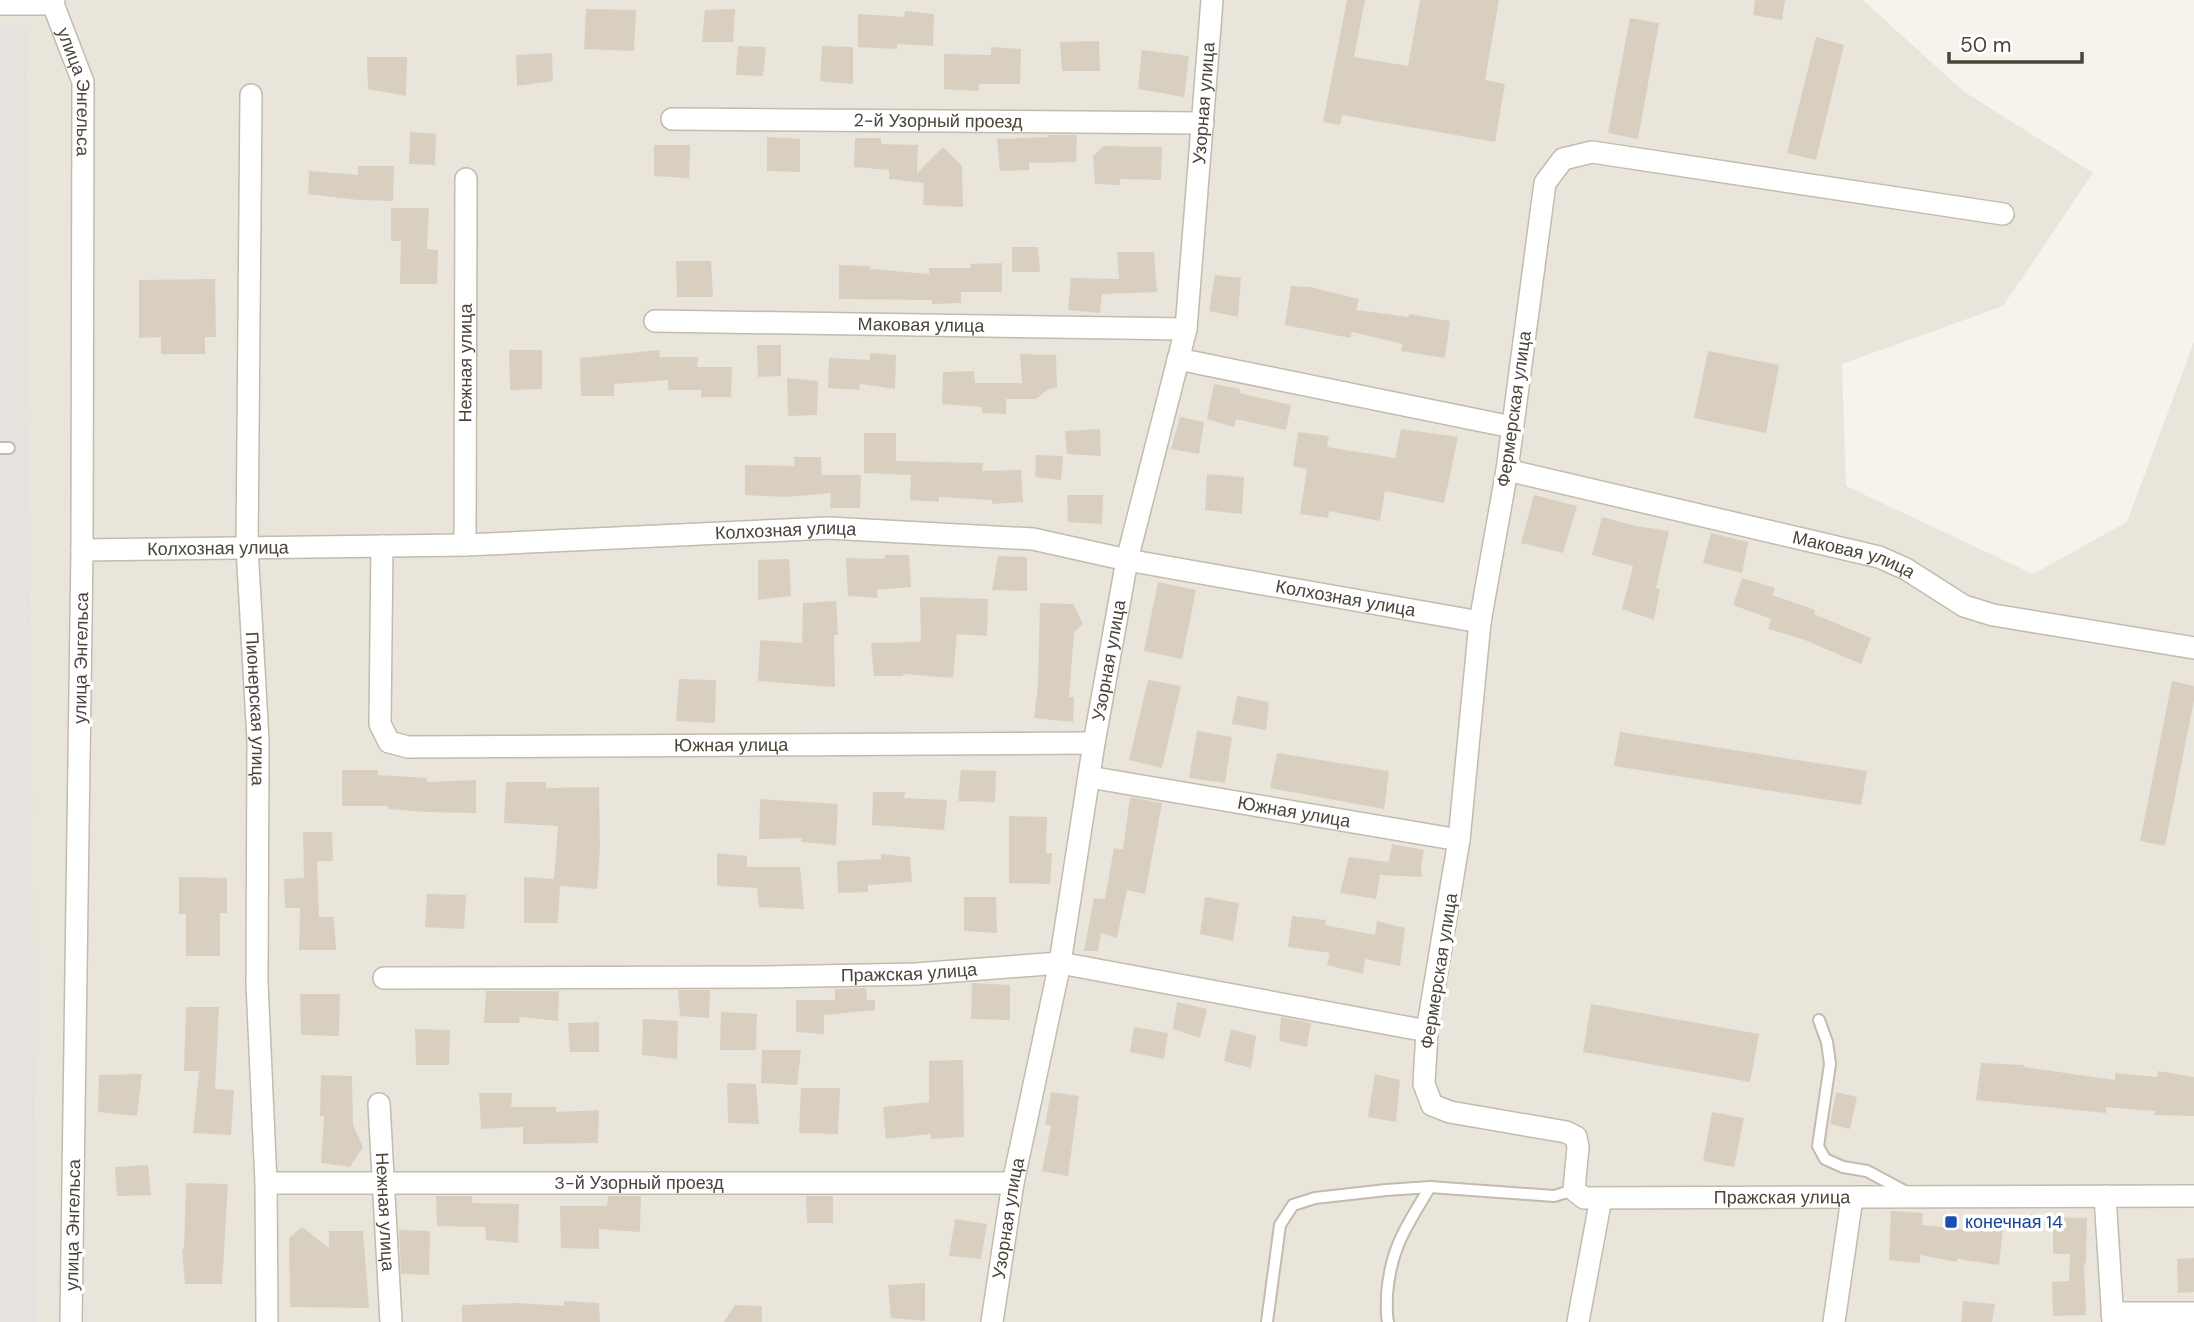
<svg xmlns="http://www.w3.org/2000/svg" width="2194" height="1322" viewBox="0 0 2194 1322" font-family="'DM Sans',sans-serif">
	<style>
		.residential { fill: #eae5da }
		.industrial { fill: #e6e2dd }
		.building { fill: #d8cfc1 }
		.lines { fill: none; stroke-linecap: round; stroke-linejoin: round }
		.service-casing { stroke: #c2bbae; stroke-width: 14 }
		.minor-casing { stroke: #c2bbae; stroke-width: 24 }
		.service { stroke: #fff; stroke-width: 10 }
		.minor { stroke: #fff; stroke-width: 21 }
		.transit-dot { fill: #1a4fb4; stroke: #fff; stroke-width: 2.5 }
		.labels { text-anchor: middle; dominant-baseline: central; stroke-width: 7; stroke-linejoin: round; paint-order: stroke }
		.street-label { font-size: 18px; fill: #4b4439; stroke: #fff }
		.transit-label { font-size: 18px; fill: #164399; stroke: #fff; text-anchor: start }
	</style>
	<rect width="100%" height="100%" fill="#f6f3ec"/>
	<polygon class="residential" points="0,0 1863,0 1963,91 2093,173 2003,306 1842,364 1846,486 2033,574 2127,522 2194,342 2194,1322 37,1322 27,25 0,25"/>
	<polygon class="industrial" points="0,25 27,25 37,1322 0,1322"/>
	<g class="building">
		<polygon points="1347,0 1365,0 1354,57 1408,66 1420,0 1499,0 1485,80 1505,84 1495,142 1342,115 1340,125 1323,122"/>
		<polygon points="1755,0 1785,0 1782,20 1753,15"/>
		<polygon points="586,9 636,10 634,51 584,49"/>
		<polygon points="735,9 733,42 702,42 705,10"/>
		<polygon points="905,11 934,14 933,46 897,44 897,49 858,47 858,14 904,17"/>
		<polygon points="1630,18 1659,23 1638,139 1608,133"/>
		<polygon points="1816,37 1844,45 1816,160 1787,153"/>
		<polygon points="1099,41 1100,71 1062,71 1060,42"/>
		<polygon points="738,46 766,47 763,76 736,75"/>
		<polygon points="822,46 853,47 853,84 820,81"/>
		<polygon points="991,47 1021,49 1020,84 979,84 979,91 944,89 944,54 991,55"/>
		<polygon points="1142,50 1189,56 1184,97 1138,89"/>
		<polygon points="552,53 553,81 517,86 516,55"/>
		<polygon points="367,57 407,57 406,96 368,89"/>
		<polygon points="410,132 436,134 435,165 409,164"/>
		<polygon points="1048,135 1077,135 1076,162 1029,163 1029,170 1000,171 997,139 1048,137"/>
		<polygon points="767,137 800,139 800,172 767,171"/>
		<polygon points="855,138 881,138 881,144 918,145 917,173 943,147 962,166 963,207 923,205 924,183 889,179 889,170 854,167"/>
		<polygon points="654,145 690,145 689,178 654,176"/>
		<polygon points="1104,146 1162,147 1161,180 1120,179 1120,185 1095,184 1093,156"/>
		<polygon points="358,166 394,166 393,201 358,200 308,194 309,171 358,175"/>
		<polygon points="391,208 429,208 427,249 438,250 437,284 400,284 401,241 391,241"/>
		<polygon points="1012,247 1038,247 1040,272 1012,272"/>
		<polygon points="1117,252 1154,252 1157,292 1102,294 1100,313 1068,310 1071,278 1119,279"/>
		<polygon points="676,261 711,261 713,297 677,297"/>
		<polygon points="1002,263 1002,292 961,292 961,303 932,304 932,300 839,299 839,265 870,266 870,269 929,274 929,268 971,268 970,264"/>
		<polygon points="1215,275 1241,278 1238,317 1209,311"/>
		<polygon points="215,279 216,337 205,337 205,354 161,354 161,337 139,338 139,280"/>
		<polygon points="1291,286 1310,287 1359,299 1356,310 1409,317 1409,314 1450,321 1445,358 1401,351 1403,344 1352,332 1350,338 1285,325"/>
		<polygon points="757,345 781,345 781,376 758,377"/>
		<polygon points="509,350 542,350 542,389 510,390"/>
		<polygon points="659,350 660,357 698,357 697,367 732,367 731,397 701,397 701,390 668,390 668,380 614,384 614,396 581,396 580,358"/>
		<polygon points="1708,351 1779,365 1766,433 1694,418"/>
		<polygon points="870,353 896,355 895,389 860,384 859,390 828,388 829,358 870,360"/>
		<polygon points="1020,354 1056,355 1057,387 1047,390 1036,399 1006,399 1006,414 982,413 982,407 942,404 943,372 974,371 975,383 1022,383"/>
		<polygon points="787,378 818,381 817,415 788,416"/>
		<polygon points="1214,384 1240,389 1239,393 1291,405 1286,430 1236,419 1234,427 1207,419"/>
		<polygon points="1180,417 1204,422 1199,454 1171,449"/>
		<polygon points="1100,429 1101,456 1067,454 1065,431"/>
		<polygon points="1401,429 1458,437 1444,503 1385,491 1380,521 1329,511 1328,518 1300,514 1307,469 1293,466 1298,432 1329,436 1327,447 1395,458"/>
		<polygon points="864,433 896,433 896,461 983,463 982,471 1021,470 1023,502 992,504 992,500 939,497 939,502 910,500 911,475 864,473"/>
		<polygon points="1036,455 1063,456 1061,480 1035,477"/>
		<polygon points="794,457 821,457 822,475 861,475 860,508 830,508 831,493 785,497 745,495 745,465 795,466"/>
		<polygon points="1207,474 1244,477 1242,514 1205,510"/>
		<polygon points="1067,495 1103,495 1102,524 1068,522"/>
		<polygon points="1534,495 1577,506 1563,553 1521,543"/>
		<polygon points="1602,517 1636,526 1669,531 1656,588 1660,589 1654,620 1622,609 1633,566 1592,555"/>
		<polygon points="1711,533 1748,542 1742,573 1703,563"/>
		<polygon points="885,555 909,555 911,587 877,590 878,598 848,596 846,558 885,559"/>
		<polygon points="998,556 1027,557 1027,591 992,590"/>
		<polygon points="789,559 791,596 758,600 758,560"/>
		<polygon points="1742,578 1775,588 1772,595 1815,610 1814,614 1871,638 1861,664 1805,640 1768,629 1771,619 1733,605"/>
		<polygon points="1158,582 1196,590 1182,659 1144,651"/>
		<polygon points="920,597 988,599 987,636 957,634 953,678 903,674 903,676 874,676 871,643 919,642 921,639"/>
		<polygon points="836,601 838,635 834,635 835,687 758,681 760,640 802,643 803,603"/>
		<polygon points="1040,603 1073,604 1083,624 1074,632 1069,697 1074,697 1073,722 1034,718 1038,685"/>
		<polygon points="679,679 716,680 715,723 676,721"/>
		<polygon points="1148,680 1181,686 1162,768 1129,760"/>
		<polygon points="2172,681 2194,686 2194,700 2165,846 2140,841"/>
		<polygon points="1237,696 1269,702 1266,730 1232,724"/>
		<polygon points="1197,731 1232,737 1225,783 1189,778"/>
		<polygon points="1620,732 1867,771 1861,805 1614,766"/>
		<polygon points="1277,753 1389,771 1384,809 1270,788"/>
		<polygon points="342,770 378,770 378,775 427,778 427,782 476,780 476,813 425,812 388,809 388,806 342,806"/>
		<polygon points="961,770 996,771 995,802 958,801"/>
		<polygon points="506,782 546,782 546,788 599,787 600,849 597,889 560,886 558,923 524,923 524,877 554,879 558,826 504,823"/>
		<polygon points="873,792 905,792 904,798 947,800 944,830 872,825"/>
		<polygon points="1130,797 1162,803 1145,894 1127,890 1117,938 1101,933 1098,951 1084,951 1094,898 1105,899 1114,848 1123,850"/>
		<polygon points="760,799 838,804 836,845 801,842 802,838 759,839"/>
		<polygon points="1009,816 1047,817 1046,853 1052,853 1050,884 1009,883"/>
		<polygon points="303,832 332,832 333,861 317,861 319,917 334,917 336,950 299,950 300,908 285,908 284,879 304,878"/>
		<polygon points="1392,844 1424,850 1421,865 1422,877 1380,875 1376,899 1340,893 1349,857 1389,862"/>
		<polygon points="717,853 747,856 747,867 800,867 804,909 759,907 757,888 717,886"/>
		<polygon points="881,854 910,857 912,882 868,885 868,892 838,893 837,861 881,859"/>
		<polygon points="179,877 227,878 227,913 220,913 220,956 186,956 186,914 179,914"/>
		<polygon points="427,894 466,895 464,929 425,927"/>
		<polygon points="964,897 996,897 997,933 964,931"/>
		<polygon points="1205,897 1239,903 1233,941 1200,934"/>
		<polygon points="1292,916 1326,920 1325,925 1375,935 1377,921 1405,928 1400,966 1365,959 1363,974 1327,965 1330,953 1288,947"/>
		<polygon points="972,983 1010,985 1010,1020 971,1019"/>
		<polygon points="866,988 867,1000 875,1000 875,1010 824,1015 824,1034 796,1032 796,1000 835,1000 835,989"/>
		<polygon points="678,990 710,990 709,1018 680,1016"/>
		<polygon points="486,991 559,991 558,1021 519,1017 520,1023 484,1023"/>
		<polygon points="300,994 340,994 339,1036 301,1035"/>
		<polygon points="1177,1002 1207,1009 1200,1038 1173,1029"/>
		<polygon points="1591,1004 1759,1034 1750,1082 1583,1052"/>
		<polygon points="186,1007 219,1007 215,1089 234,1090 231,1135 193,1133 199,1071 184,1071"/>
		<polygon points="721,1012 757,1014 756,1050 720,1050"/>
		<polygon points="1281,1017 1311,1023 1307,1047 1279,1041"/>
		<polygon points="643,1019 678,1021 677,1059 642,1055"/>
		<polygon points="599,1022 599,1052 570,1052 568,1023"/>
		<polygon points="1134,1027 1168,1033 1164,1059 1130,1052"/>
		<polygon points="415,1029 450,1030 449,1065 416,1065"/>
		<polygon points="1231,1029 1256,1036 1251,1068 1224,1061"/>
		<polygon points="762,1050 801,1050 797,1085 761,1083"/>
		<polygon points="963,1060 964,1137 931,1139 931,1134 886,1139 883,1107 929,1102 929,1061"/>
		<polygon points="1981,1063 2024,1065 2024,1067 2115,1080 2115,1073 2157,1077 2158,1071 2194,1077 2194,1116 2154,1115 2155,1111 2106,1107 2106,1113 1976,1100"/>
		<polygon points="142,1074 137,1116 98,1112 99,1075"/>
		<polygon points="1375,1074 1400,1080 1396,1122 1368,1117"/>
		<polygon points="321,1075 352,1076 353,1125 363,1147 350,1167 321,1163 324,1116 320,1116"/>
		<polygon points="727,1083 756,1084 759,1124 728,1123"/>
		<polygon points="801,1088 840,1088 838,1134 799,1133"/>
		<polygon points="1051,1092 1079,1096 1068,1176 1042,1171 1051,1125 1045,1125"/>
		<polygon points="1836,1092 1857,1097 1850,1129 1830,1124"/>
		<polygon points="479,1093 512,1093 511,1107 556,1107 556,1112 599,1110 598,1143 523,1144 523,1127 481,1129"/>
		<polygon points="1712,1112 1744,1118 1734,1167 1703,1161"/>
		<polygon points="148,1165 151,1195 117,1196 115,1167"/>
		<polygon points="186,1183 228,1184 222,1284 185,1284 182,1249 184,1249"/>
		<polygon points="436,1196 472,1196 472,1203 519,1204 518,1243 486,1240 485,1227 437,1226"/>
		<polygon points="608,1196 641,1196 640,1232 599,1229 599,1249 561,1248 560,1206 607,1206"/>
		<polygon points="806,1196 833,1196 833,1223 807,1223"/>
		<polygon points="1891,1211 1923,1213 1922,1225 1967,1230 1967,1226 2003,1228 1999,1265 1957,1259 1957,1262 1920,1255 1920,1263 1889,1260"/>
		<polygon points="2053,1217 2087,1218 2086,1263 2084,1263 2086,1315 2053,1316 2052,1282 2069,1281 2070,1254 2053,1254"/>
		<polygon points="955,1219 987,1224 981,1259 949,1256"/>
		<polygon points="302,1227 329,1248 329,1231 363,1231 369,1308 290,1307 289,1238"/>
		<polygon points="399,1230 430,1231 429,1275 401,1274"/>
		<polygon points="2194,1258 2194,1292 2178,1293 2177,1259"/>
		<polygon points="925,1283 925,1321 891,1318 888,1285"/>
		<polygon points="564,1301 599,1303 600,1322 462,1322 462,1305 519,1303 564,1306"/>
		<polygon points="1963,1301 1995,1304 1992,1322 1961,1322"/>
		<polygon points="735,1305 762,1306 762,1322 724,1322"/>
	</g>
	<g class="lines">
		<defs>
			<g id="service">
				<polyline points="0,448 9,448"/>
				<polyline points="1819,1020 1827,1042 1830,1064 1818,1146 1825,1159 1843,1167 1867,1171 1908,1193"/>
				<polyline points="1267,1322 1280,1225 1293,1205 1315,1198 1386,1190 1430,1187 1554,1196 1574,1190"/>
				<path d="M1388,1322c-2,-9 -1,-18 -1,-28 4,-47 19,-67 43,-107"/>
			</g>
			<g id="minor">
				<path id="s1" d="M54,0l-1,4 30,78 -1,468 -11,772"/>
				<polyline points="0,4 53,4"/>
				<path id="s2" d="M251,95l-4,452 11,193 -1,243 9,200 1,139"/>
				<path id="s3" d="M672,119l531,4"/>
				<path id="s4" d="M2003,214l-411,-62 -29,7 -18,24 -38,287 -27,152 -21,218 -32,191 -3,53 8,21 18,7 116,20 10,5 2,10 -4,43 10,8 610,-2"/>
				<path id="s5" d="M655,321l531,8"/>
				<polyline points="1178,359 1512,427"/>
				<path id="s6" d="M1507,470l372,87 27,12 58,37 29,9 201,33"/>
				<path id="s7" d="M465,545l1,-366"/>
				<path id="s8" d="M382,546l-2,178 9,18 19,5 686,-4"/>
				<path id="s9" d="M82,550l383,-5 364,-17 204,11 94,21 353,62"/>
				<path id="s10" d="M1089,777l370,63"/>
				<path id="s11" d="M384,978l380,-1 152,-3 144,-11 367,68"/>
				<path id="s12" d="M379,1104l12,218"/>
				<path id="s13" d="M266,1183h747"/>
				<polyline points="2105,1196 2113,1322"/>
				<polyline points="2112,1313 2194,1313"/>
				<path id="s14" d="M992,1322l21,-139 47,-220 34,-220 33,-183 59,-231 26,-329"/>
				<polyline points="1578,1322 1601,1198"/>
				<polyline points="1834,1322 1852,1198"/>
			</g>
		</defs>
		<use href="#service" class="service-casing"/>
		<use href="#minor" class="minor-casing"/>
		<use href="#service" class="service"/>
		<use href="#minor" class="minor"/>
	</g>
	<rect class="transit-dot" x="1944" y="1215" width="14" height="14" rx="3.5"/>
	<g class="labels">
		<g class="street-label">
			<text stroke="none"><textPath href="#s1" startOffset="96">улица Энгельса</textPath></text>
			<text stroke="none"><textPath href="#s14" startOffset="1239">Узорная улица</textPath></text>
			<text stroke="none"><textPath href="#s3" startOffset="266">2-й Узорный проезд</textPath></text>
			<text stroke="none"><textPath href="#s5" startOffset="266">Маковая улица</textPath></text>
			<text stroke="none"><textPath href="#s7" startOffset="182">Нежная улица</textPath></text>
			<text transform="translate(1514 409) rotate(-82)">Фермерская улица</text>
			<text stroke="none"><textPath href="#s9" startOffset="704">Колхозная улица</textPath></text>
			<text stroke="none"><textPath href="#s9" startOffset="136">Колхозная улица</textPath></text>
			<text stroke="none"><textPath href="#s6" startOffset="357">Маковая улица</textPath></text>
			<text stroke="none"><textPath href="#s9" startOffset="1270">Колхозная улица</textPath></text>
			<text transform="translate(81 658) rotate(-89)">улица Энгельса</text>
			<text stroke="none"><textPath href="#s14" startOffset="672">Узорная улица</textPath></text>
			<text stroke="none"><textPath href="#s2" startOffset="614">Пионерская улица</textPath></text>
			<text stroke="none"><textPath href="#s8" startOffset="541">Южная улица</textPath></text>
			<text stroke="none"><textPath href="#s10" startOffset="208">Южная улица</textPath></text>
			<text transform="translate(1439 971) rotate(-81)">Фермерская улица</text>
			<text stroke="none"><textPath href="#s11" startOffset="525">Пражская улица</textPath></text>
			<text stroke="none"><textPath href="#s13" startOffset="373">3-й Узорный проезд</textPath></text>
			<text stroke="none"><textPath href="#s4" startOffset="1820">Пражская улица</textPath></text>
			<text stroke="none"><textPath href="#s12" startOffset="108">Нежная улица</textPath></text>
			<text stroke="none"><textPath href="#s14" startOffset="105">Узорная улица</textPath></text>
			<text transform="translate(73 1225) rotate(-89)">улица Энгельса</text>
		</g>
		<g class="transit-label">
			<text x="1965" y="1222">конечная 14</text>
		</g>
	</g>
	<path d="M1949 52v10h133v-10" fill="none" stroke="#4b4439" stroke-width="3.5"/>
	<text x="1960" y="52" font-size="21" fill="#4b4439" stroke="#ffffff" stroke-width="5" paint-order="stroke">50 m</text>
</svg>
